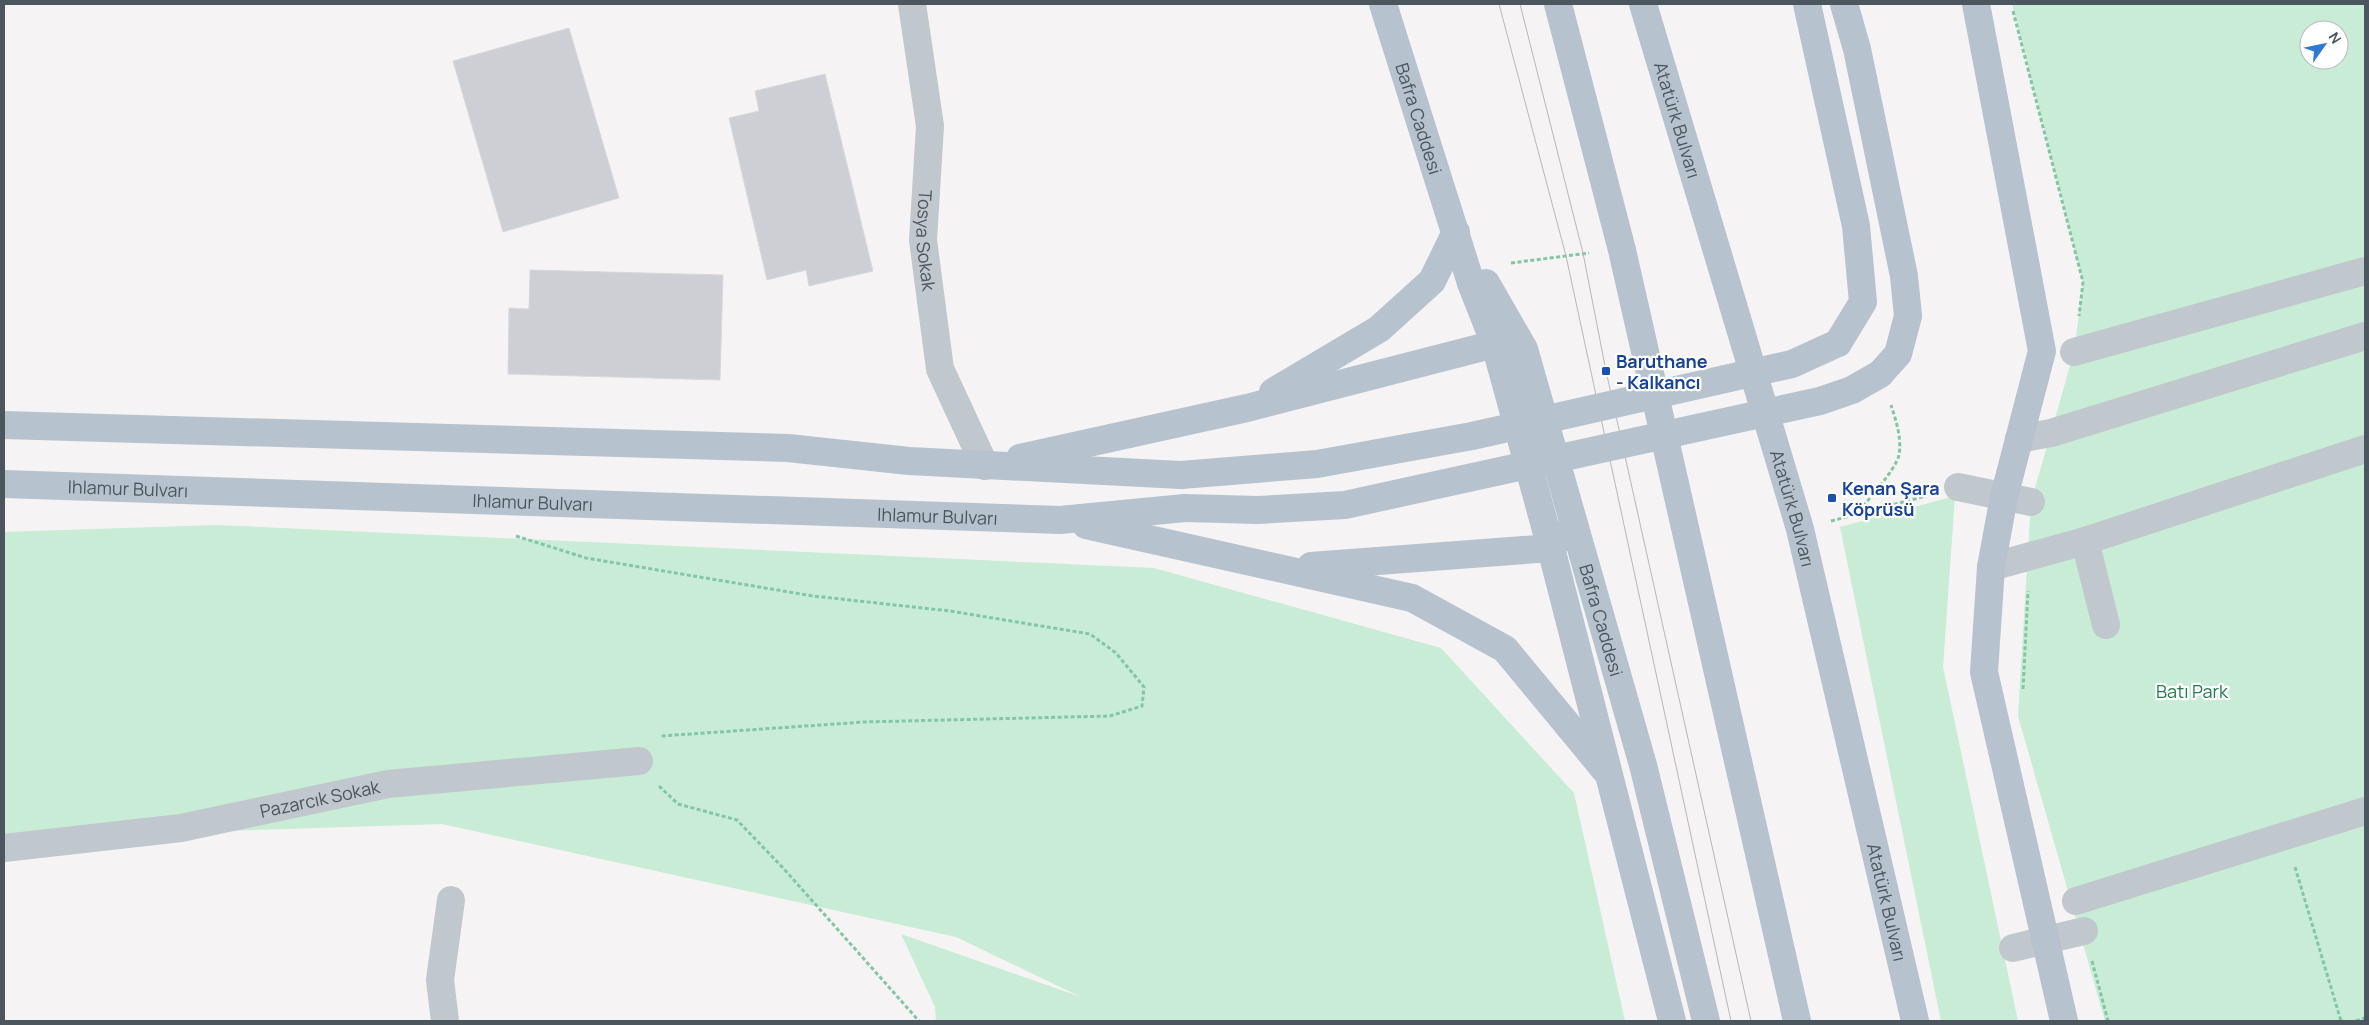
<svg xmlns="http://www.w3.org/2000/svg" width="2369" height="1025" viewBox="0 0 2369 1025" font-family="Manrope,sans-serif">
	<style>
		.green { fill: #c8ecd5; fill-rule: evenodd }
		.building { fill: #cdcfd4; stroke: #d8d9dd }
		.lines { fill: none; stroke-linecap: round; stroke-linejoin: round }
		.path { stroke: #83c6a5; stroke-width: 3; stroke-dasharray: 4 2.5; stroke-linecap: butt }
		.minor { stroke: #c0c7cd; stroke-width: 28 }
		.major { stroke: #b6c2ce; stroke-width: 28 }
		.tram { stroke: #b6b8bc; stroke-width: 1 }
		.major-bridge { stroke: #b6c2ce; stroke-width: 28 }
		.transit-dot { fill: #1a4fb4; stroke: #fff; stroke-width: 2 }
		.labels { text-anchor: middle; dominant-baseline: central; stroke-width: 4.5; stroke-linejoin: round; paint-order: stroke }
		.street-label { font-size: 18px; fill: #4c565e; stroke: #fff }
		.transit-label { font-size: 18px; font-weight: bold; fill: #164399; stroke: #fff; text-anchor: start }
		.park-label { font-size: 18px; fill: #237a4d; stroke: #fff }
	</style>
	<rect width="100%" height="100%" fill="#f5f3f3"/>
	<g class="green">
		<path d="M2012,4h353v1017h-260l-87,-305 13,-214 43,-150 9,-70zM2309,30h30v30h-30z"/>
		<polygon points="1955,496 1943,667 2018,1021 1941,1021 1840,527"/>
		<polygon points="217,525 1154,568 1441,648 1574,793 1625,1021 936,1021 935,1007 901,934 1081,997 956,937 442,824 4,838 4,532"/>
	</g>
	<g class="building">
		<polygon points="569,28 619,198 503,232 453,61"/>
		<polygon points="825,74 873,271 809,286 806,270 767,280 729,118 759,111 755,91"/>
		<polygon points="530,270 723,275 720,380 508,374 509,308 529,309"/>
	</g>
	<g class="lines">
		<g class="path">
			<polyline points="2013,11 2083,282 2079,316"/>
			<polyline points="1511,263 1589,253"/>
			<path d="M1855,516c10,-13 41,-46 44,-61 3,-17 -3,-34 -8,-50"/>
			<polyline points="1831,521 1926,496"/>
			<polyline points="516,536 586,558 813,596 950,611 1090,634 1116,653 1144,687 1142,706 1110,716 864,722 661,736"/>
			<polyline points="2023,689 2028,591"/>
			<polyline points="659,786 678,804 737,820 784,869 919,1021"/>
			<polyline points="2295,867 2341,1021"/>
			<polyline points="2092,961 2108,1021"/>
			<polyline points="2356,1021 2365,1018"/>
		</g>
		<g class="minor">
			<path id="s1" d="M912,4l18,122 -7,114 17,129 45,97"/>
			<polyline points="2074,352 2365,271"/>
			<polyline points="2019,439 2051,433 2365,336"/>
			<polyline points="1958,487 2031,502"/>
			<polyline points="2085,541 2106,625"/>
			<polyline points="1991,567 2085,541 2365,449"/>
			<path id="s2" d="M4,848l177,-20 207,-44 251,-23"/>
			<polyline points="2076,901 2365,811"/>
			<polyline points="2013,948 2084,931"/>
			<polyline points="445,1021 440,980 451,900"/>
		</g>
		<g class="major">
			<path id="s3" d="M1383,4l88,279 24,61 56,204 121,473"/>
			<polyline points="1558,4 1622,250 1797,1021"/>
			<path id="s4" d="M1643,4l157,525 115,492"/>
			<polyline points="1807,4 1856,226 1863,302 1838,343"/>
			<polyline points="1844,4 1857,49 1904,276 1908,316 1898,354 1880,374"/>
			<polyline points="1976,4 2042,351 2004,497 1991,567 1984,672 2064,1021"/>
			<path id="s5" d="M1486,283l38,66 119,416 63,256"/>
			<polyline points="1273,392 1379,329 1432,281 1456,232"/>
			<polyline points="4,425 788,448 909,461 1181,475"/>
			<polyline points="1020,458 1247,408 1495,344 1513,347"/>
			<path id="s6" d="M4,484l1056,36 125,-12"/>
			<polyline points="1086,525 1412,598 1505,649 1605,770"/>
			<polyline points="1311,566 1551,548 1563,534"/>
		</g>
		<g class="tram">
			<polyline points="1499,4 1566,256 1731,1021"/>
			<polyline points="1520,4 1583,253 1606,371 1751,1021"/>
		</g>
		<g class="major-bridge">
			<polyline points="1181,475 1317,464 1472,436 1792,364 1838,343"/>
			<polyline points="1185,508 1258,510 1345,505 1820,401 1852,390 1880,374"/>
		</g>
	</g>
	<g class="transit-dot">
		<rect x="1601" y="366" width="10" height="10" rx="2.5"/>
		<rect x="1827" y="493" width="10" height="10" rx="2.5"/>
	</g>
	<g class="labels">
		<g class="street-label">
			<text stroke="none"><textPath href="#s3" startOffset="120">Bafra Caddesi</textPath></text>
			<text stroke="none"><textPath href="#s4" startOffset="121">Atatürk Bulvarı</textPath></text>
			<text stroke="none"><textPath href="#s1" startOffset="238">Tosya Sokak</textPath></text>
			<text stroke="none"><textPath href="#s6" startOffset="124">Ihlamur Bulvarı</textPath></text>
			<text stroke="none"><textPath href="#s6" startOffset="529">Ihlamur Bulvarı</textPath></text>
			<text stroke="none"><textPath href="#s4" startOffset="526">Atatürk Bulvarı</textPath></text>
			<text stroke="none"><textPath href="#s6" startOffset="934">Ihlamur Bulvarı</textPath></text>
			<text stroke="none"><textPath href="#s5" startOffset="358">Bafra Caddesi</textPath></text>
			<text stroke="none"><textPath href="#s2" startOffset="320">Pazarcık Sokak</textPath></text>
			<text stroke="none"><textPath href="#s4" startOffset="931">Atatürk Bulvarı</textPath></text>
		</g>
		<g class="transit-label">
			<text x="1616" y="361">Baruthane<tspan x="1616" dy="21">- Kalkancı</tspan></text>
			<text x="1842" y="488">Kenan Şara<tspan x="1842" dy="21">Köprüsü</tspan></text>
		</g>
		<g class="park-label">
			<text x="2192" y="691">Batı Park</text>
		</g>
	</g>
	<rect width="2369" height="1025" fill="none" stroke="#4c565e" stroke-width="10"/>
	<g transform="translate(2324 45) rotate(57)"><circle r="24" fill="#ffffff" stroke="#b7bbbf"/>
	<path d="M0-4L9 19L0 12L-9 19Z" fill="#3078d1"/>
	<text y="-8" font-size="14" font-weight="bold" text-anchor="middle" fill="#4c565e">N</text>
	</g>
</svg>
